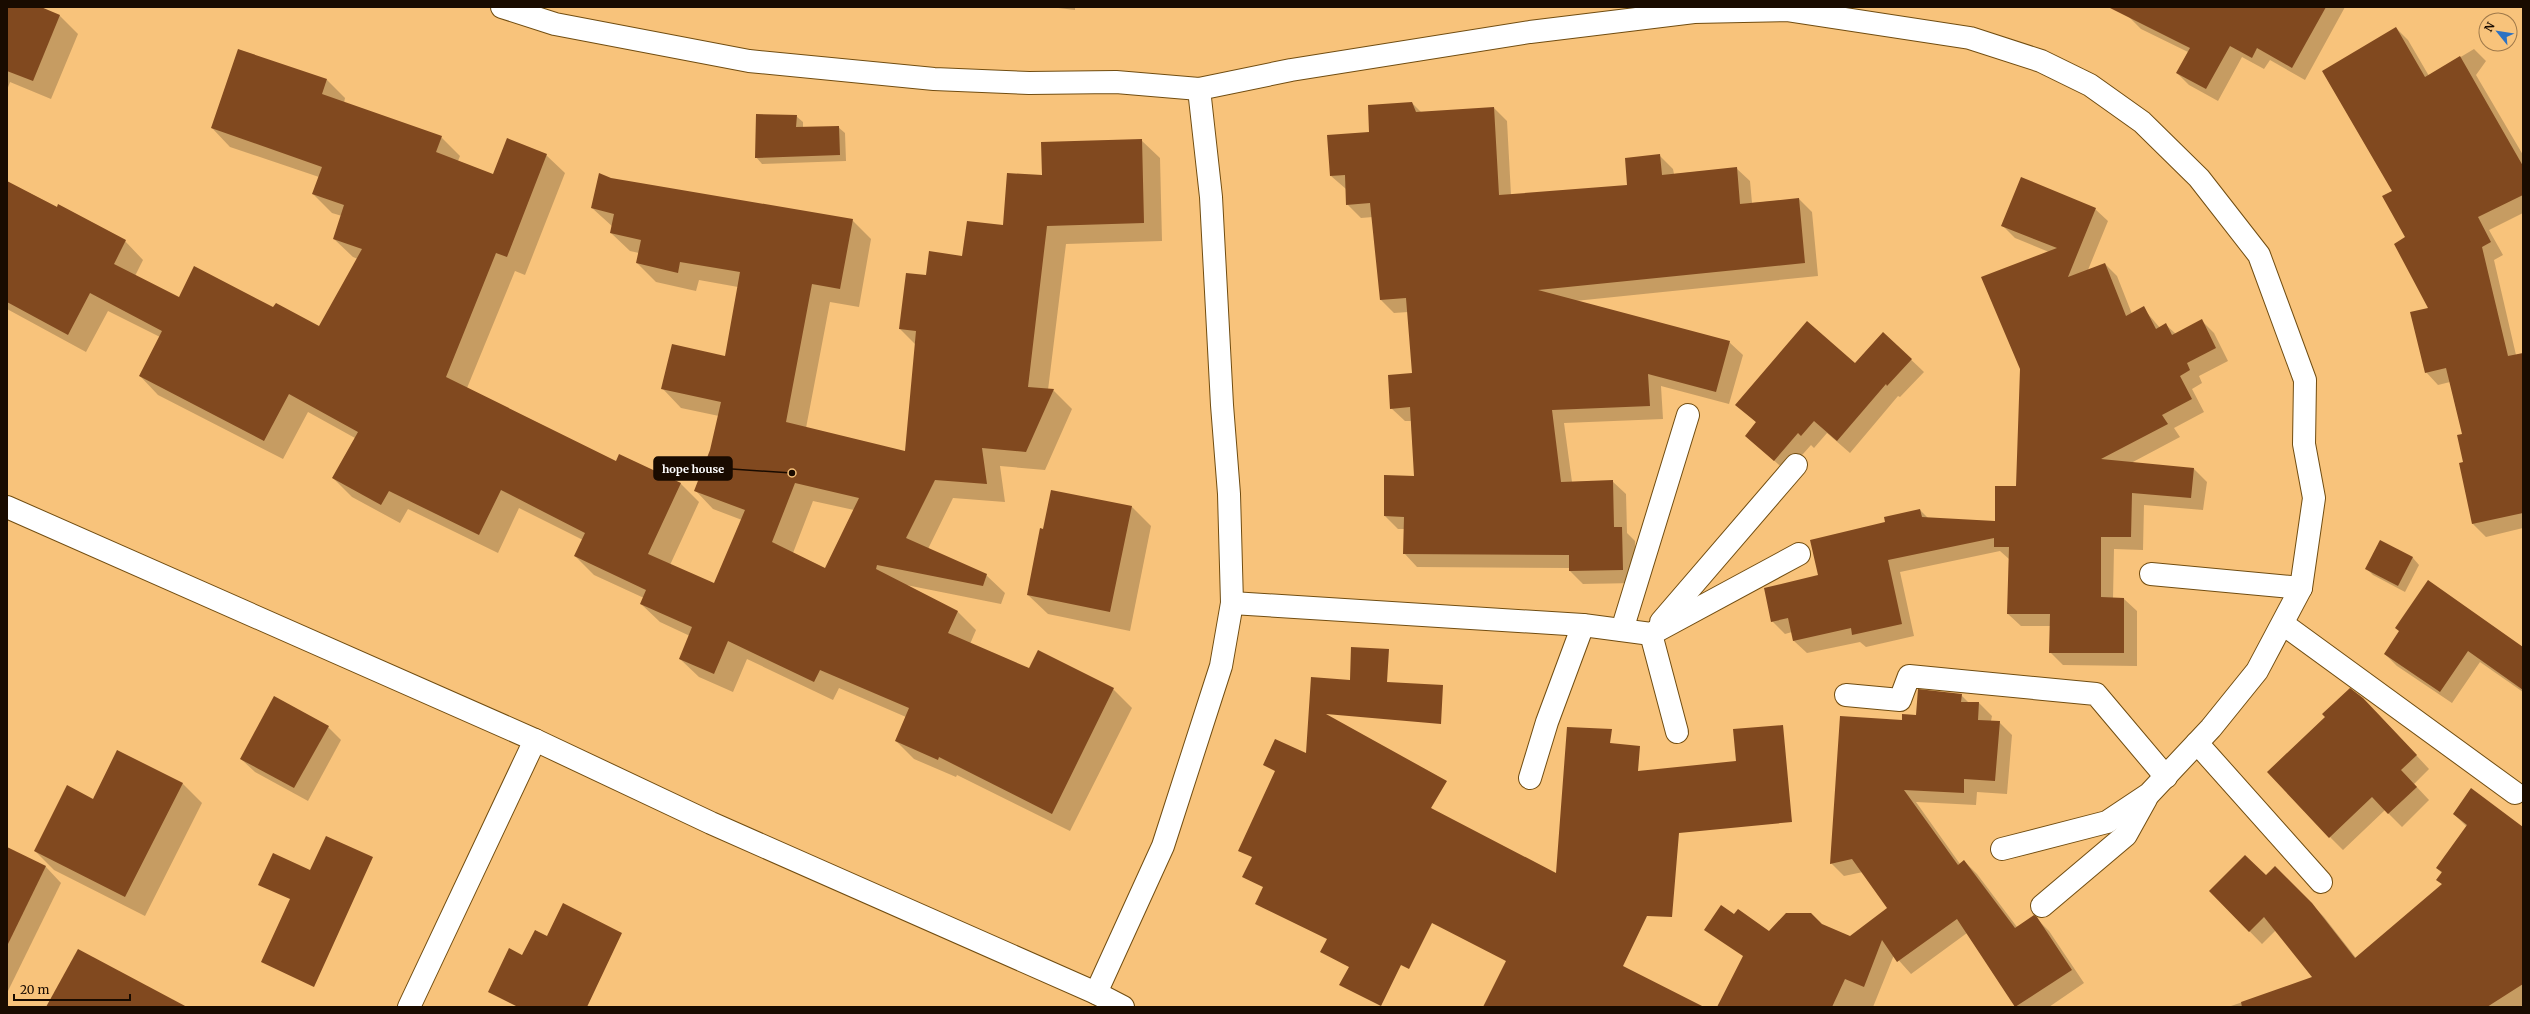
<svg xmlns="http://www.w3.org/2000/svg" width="2530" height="1014" viewBox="0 0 2530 1014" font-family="Merriweather,serif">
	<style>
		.shadow { fill: #0003; fill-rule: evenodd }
		.building { fill: #81491f; fill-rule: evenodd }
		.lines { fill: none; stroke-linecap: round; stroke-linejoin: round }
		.minor-casing { stroke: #714d11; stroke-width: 24 }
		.minor { stroke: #fff; stroke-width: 22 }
		.leader { fill: none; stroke: #190b00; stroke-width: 1.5 }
		.callout-dot { fill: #190b00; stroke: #f8c37b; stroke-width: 1.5 }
		.callout { fill: #190b00; stroke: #190b00; stroke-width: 1.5 }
		.callout-label { font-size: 11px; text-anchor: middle; font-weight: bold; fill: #fff }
	</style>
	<rect width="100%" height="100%" fill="#f8c37b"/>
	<g class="shadow">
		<polygon points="7,7 38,7 60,16 78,34 51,99 10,82 7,90"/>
		<polygon points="923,7 968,7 968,8"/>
		<polygon points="1050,7 1075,7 1075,10"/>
		<polygon points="2134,7 2345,7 2305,80 2270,60 2264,69 2242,57 2218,101 2189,85 2177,73 2188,52 2141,29 2129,17"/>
		<polygon points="2396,28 2408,40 2429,76 2474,49 2486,61 2476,75 2523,155 2523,213 2489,230 2503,255 2494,260 2516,355 2523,354 2523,528 2486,537 2473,524 2460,464 2464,463 2463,435 2450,382 2438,385 2426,372 2430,308 2406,238 2393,191"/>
		<path d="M327,80l18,18 -1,5 97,34 19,19 -2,5 36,14 52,-20 19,18 -40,102 -10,-4 -48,117 149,74 4,-7 61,29 18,18 -29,63 45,19 27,-64 -29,-11 -18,-19 16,-39 8,-35 -38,-8 -18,-19 63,-32 12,-70 -39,-7 -3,11 -40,-9 -19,-19 2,-10 -9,-2 -19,-18 2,-6 -21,-19 18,-29 242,41 19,19 -12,68 -29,-5 -24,126 100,24 10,-107 -16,-16 27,-52 36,-20 41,-31 39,-50 98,-36 19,18 2,83 -96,3 -18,146h5l19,19 -27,61 -45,-4 5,36 -52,-4 -25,51 58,26 19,18 -4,11 -95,-19 52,27 18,18 -6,14 59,26 84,19 19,19 -62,123 -113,-56 -1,2 -42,-18 -18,-18 10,-24 -67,-29 -6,12 -86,-41 -14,33 -34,-15 -19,-18 10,-23 -30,-14 -19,-18 3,-6 -50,-23 -19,-19 8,-16 -64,-32 -21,45 -90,-44 -8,14 -48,-26 -19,-19 22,-40 -47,-26 -25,47 -125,-64 -18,-19 20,-39 -52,-26 -22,41 -79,-43v-127l118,59 18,19 -8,16 44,22 95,10 46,19 38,-68 -5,-2 -19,-18 8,-23 -10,-3 -19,-19 6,-17 -89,-30 -18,-19zM813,501l41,9 -28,59 -33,-16z"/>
		<polygon points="1412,103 1422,113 1494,108 1507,121 1511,195 1628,186 1660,156 1673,169 1674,174 1736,168 1750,181 1752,203 1799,199 1812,212 1818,276 1575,301 1729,342 1743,355 1729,404 1661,386 1663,419 1564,423 1572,482 1612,481 1626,494 1627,533 1635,541 1635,583 1583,584 1570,571 1570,568 1417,567 1404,553 1405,529 1398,529 1385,516 1415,477 1411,421 1405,421 1391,408 1414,374 1408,312 1394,313 1381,300 1373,217 1361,218 1347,204 1346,189 1331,176 1370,133"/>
		<polygon points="796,116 803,122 803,128 838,127 845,133 846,161 762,164 756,157"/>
		<polygon points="2095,209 2108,221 2088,270 2105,264 2117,276 2132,314 2143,308 2160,328 2166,325 2176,334 2202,321 2214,333 2228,361 2199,376 2202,383 2192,389 2204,412 2174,428 2180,437 2131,463 2194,469 2207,482 2203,510 2144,505 2143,550 2114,549 2113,599 2124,599 2137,611 2137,666 2063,665 2050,652 2050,626 2021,626 2008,614 2009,559 2000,551 1900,572 1914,636 1866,647 1860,642 1807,653 1794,641 1792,632 1785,634 1772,621 1819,576 1886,523 1920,510 1929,519 1996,523 2017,487 2049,252 2015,238 2002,225"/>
		<polygon points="1883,333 1924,372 1900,397 1898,396 1850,453 1827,433 1814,448 1811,445 1787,472 1746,436 1757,423 1737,405 1855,364"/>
		<polygon points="1132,507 1151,526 1130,631 1048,614 1028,595 1044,530"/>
		<polygon points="2380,541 2413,558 2419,565 2405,592 2373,575 2366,568"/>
		<polygon points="2523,648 2523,692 2480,662 2452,703 2397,666 2385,654"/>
		<polygon points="1961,695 1969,703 1979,703 1992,716 1991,721 1999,722 2012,735 2007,794 1977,792 1976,805 1916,802 1960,864 1964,861 1977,874 2017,927 2036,918 2049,931 2084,983 2049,1007 2016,1007 1967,933 1911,974 1894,955 1873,1007 1829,1007 1841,944 1889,908 1863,872 1844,876 1831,863 1903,721"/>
		<polygon points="2376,712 2429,769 2414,784 2429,800 2402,827 2385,810 2343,850 2330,837 2326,717"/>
		<polygon points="328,727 341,740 308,801 255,772 241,759"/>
		<polygon points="118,752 183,784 202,803 145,916 54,870 35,851 94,800"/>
		<polygon points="2454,814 2523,838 2523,1005 2519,1007 2228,1007 2314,978 2276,930 2262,944 2210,891 2266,877 2275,867 2324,917 2356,958 2443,885 2437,880 2442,873 2437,868 2467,827"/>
		<polygon points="7,848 46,867 61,883 7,993"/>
	</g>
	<g class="building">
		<polygon points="7,7 41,7 60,15 33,81 7,71"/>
		<polygon points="2108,7 2326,7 2292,68 2257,48 2252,58 2230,46 2206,89 2176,73 2190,48"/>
		<polygon points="2396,27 2425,77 2460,56 2523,166 2523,195 2478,217 2491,242 2482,247 2508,356 2523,353 2523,513 2472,524 2459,463 2463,462 2457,435 2462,434 2446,368 2425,373 2410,312 2428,308 2394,244 2405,237 2382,196 2392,191 2322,71"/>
		<path d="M238,49l89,30 -5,15 120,42 -6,16 57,22 14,-36 40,16 -40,103 -11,-4 -50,124 170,84 3,-7 62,29 -33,71 66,29 31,-73 -51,-19 16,-41 11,-48 -60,-13 11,-45 53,12 15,-84 -60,-10 -2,11 -42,-10 5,-23 -31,-7 4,-19 -23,-6 8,-35 12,5 242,41 -13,70 -28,-5 -26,138 119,29 11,-120 -17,-2 7,-56 20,2 3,-24 33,5 5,-35 36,4 4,-52 35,2 -1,-33 101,-3 2,84 -97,3 -19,161 26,2 -28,63 -44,-4 5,36 -52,-4 -29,58 81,36 -4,12 -106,-21 -1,4 82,42 -10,22 81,35 9,-18 76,38 -62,126 -113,-57 -1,3 -43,-19 14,-33 -89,-38 -6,12 -86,-41 -14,33 -35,-15 13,-32 -52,-23 6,-14 -72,-34 11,-23 -84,-43 -22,45 -90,-44 -8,14 -49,-27 26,-46 -69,-38 -25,47 -125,-65 23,-45 -72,-38 -22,42 -61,-33v-121l50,26 1,-3 68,36 -12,24 65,33 15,-31 79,41 3,-4 43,23 43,-77 -29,-10 11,-34 -32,-11 10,-27 -111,-39zM795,483l64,15 -34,70 -53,-26z"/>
		<polygon points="1412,102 1416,112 1494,107 1499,195 1627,185 1625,158 1660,154 1662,175 1737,167 1740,204 1799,198 1805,263 1538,290 1730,341 1716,392 1648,374 1650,406 1552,410 1561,482 1613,480 1614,527 1622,527 1623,570 1569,571 1569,555 1403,554 1404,517 1384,516 1384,475 1414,476 1410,407 1390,409 1388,375 1412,373 1406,298 1380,300 1370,203 1346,205 1345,175 1330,176 1327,135 1369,132 1368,105"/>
		<polygon points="756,114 797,115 796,127 839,126 840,155 755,158"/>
		<polygon points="2021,177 2096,208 2068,277 2105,263 2126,316 2144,306 2156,329 2166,323 2172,335 2202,319 2216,348 2187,363 2190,370 2180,376 2192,399 2162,415 2168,424 2101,459 2194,468 2191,498 2132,493 2131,537 2101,537 2101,597 2124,598 2124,653 2049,653 2050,614 2007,614 2009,547 1994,547 1994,538 1888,560 1902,624 1852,635 1851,628 1793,641 1788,618 1771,622 1764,588 1818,575 1810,540 1885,522 1884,517 1920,509 1922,517 1995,521 1995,486 2016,486 2020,369 1981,277 2057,248 2001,226"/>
		<polygon points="1807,321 1855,363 1883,332 1912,359 1887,386 1886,384 1837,441 1814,421 1801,436 1798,433 1774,461 1745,436 1756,422 1735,405"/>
		<polygon points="1051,490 1132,506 1110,612 1027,595 1040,528 1043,529"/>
		<polygon points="2380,540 2413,557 2398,586 2365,569"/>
		<polygon points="2428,580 2523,647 2523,690 2468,651 2440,692 2384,654 2399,631 2395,628"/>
		<polygon points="1351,647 1389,649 1387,682 1443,685 1441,724 1326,714 1447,781 1431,808 1556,873 1567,727 1612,729 1610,743 1640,746 1638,771 1736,761 1733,729 1783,725 1792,822 1679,833 1672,917 1647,916 1623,966 1704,1007 1483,1007 1506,961 1432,923 1409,969 1401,965 1381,1006 1339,985 1349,967 1320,952 1327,939 1255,904 1263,887 1242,877 1252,857 1238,851 1275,771 1263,765 1275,739 1306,753 1311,677 1350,680"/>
		<polygon points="2350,688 2363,698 2417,755 2401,770 2417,787 2388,814 2372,797 2329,838 2267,772 2325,717 2322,714"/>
		<polygon points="1918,689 1962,694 1961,702 1979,702 1978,720 2000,721 1995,781 1964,779 1964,793 1904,790 1958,865 1964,860 2015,928 2034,915 2037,917 2072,970 2015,1007 1957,919 1897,962 1882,940 1864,987 1845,979 1832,1007 1717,1007 1743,956 1704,930 1721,905 1734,914 1738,909 1769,931 1786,913 1811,913 1822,924 1850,936 1887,908 1852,859 1830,864 1840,716 1902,720 1902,714 1916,715"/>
		<polygon points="274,696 329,726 294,788 240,759"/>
		<polygon points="117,750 183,783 125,897 34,851 67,785 93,799"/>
		<polygon points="2471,788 2523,827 2523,984 2487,1007 2242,1007 2241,1002 2312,977 2264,917 2249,932 2209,891 2245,855 2266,875 2275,866 2312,903 2355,958 2442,884 2436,880 2442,872 2436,868 2467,825 2453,814"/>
		<polygon points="326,836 373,857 314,987 261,962 290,899 258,885 273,853 310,870"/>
		<polygon points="7,847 46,866 7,946"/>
		<polygon points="563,903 622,933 587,1007 518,1007 488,992 509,948 522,955 535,930 547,936"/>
		<polygon points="78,949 187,1007 46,1007"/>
	</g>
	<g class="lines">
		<defs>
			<g id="minor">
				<polyline points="502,7 555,24 749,61 934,79 1029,83 1116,82 1199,89 1291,70 1530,32 1694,12 1786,10 1970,38 2041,61 2090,85 2142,122 2199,178 2259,255 2305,380 2304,444 2314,498 2301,588 2257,671 2211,728 2149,794 2107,822 2002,849"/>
				<polyline points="7,507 535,740 711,823 1096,993 1123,1007"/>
				<polyline points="2151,574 2301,588"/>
				<polyline points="1232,603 1583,625 1651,634 1799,554"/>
				<polyline points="1661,622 1796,465"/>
				<polyline points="2283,624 2515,793"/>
				<polyline points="1622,630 1688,415"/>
				<polyline points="1651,634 1677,732"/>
				<polyline points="1846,695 1900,700 1909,676 2096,694 2166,777"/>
				<polyline points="2197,743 2321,882"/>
				<polyline points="1530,778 1547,722 1583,625"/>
				<polyline points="2042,906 2126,835 2146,799"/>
				<polyline points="1096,993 1163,846 1221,666 1232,603 1229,494 1222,405 1211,197 1199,89"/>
				<polyline points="409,1007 535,740"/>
			</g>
		</defs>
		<use href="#minor" class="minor-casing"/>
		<use href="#minor" class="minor"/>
	</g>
	<path class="leader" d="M792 473L732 469"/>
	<circle class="callout-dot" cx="792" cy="473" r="4"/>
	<rect class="callout" x="654" y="457" width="78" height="23" rx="4"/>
	<g class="callout-label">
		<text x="693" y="473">hope house</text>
	</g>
	<rect width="2530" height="1014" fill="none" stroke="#190b00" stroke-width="16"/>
	<g transform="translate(2498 32) rotate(300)"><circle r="19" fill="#f8c37b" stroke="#9f794a"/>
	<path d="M0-3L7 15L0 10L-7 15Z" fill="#2c72c3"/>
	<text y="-6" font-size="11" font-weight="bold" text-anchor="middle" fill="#190b00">N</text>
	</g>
	<path d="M14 994v6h116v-6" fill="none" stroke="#190b00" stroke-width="2"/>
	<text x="20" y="994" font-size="12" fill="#190b00" stroke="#f8c37b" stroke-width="3" paint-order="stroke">20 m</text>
</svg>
